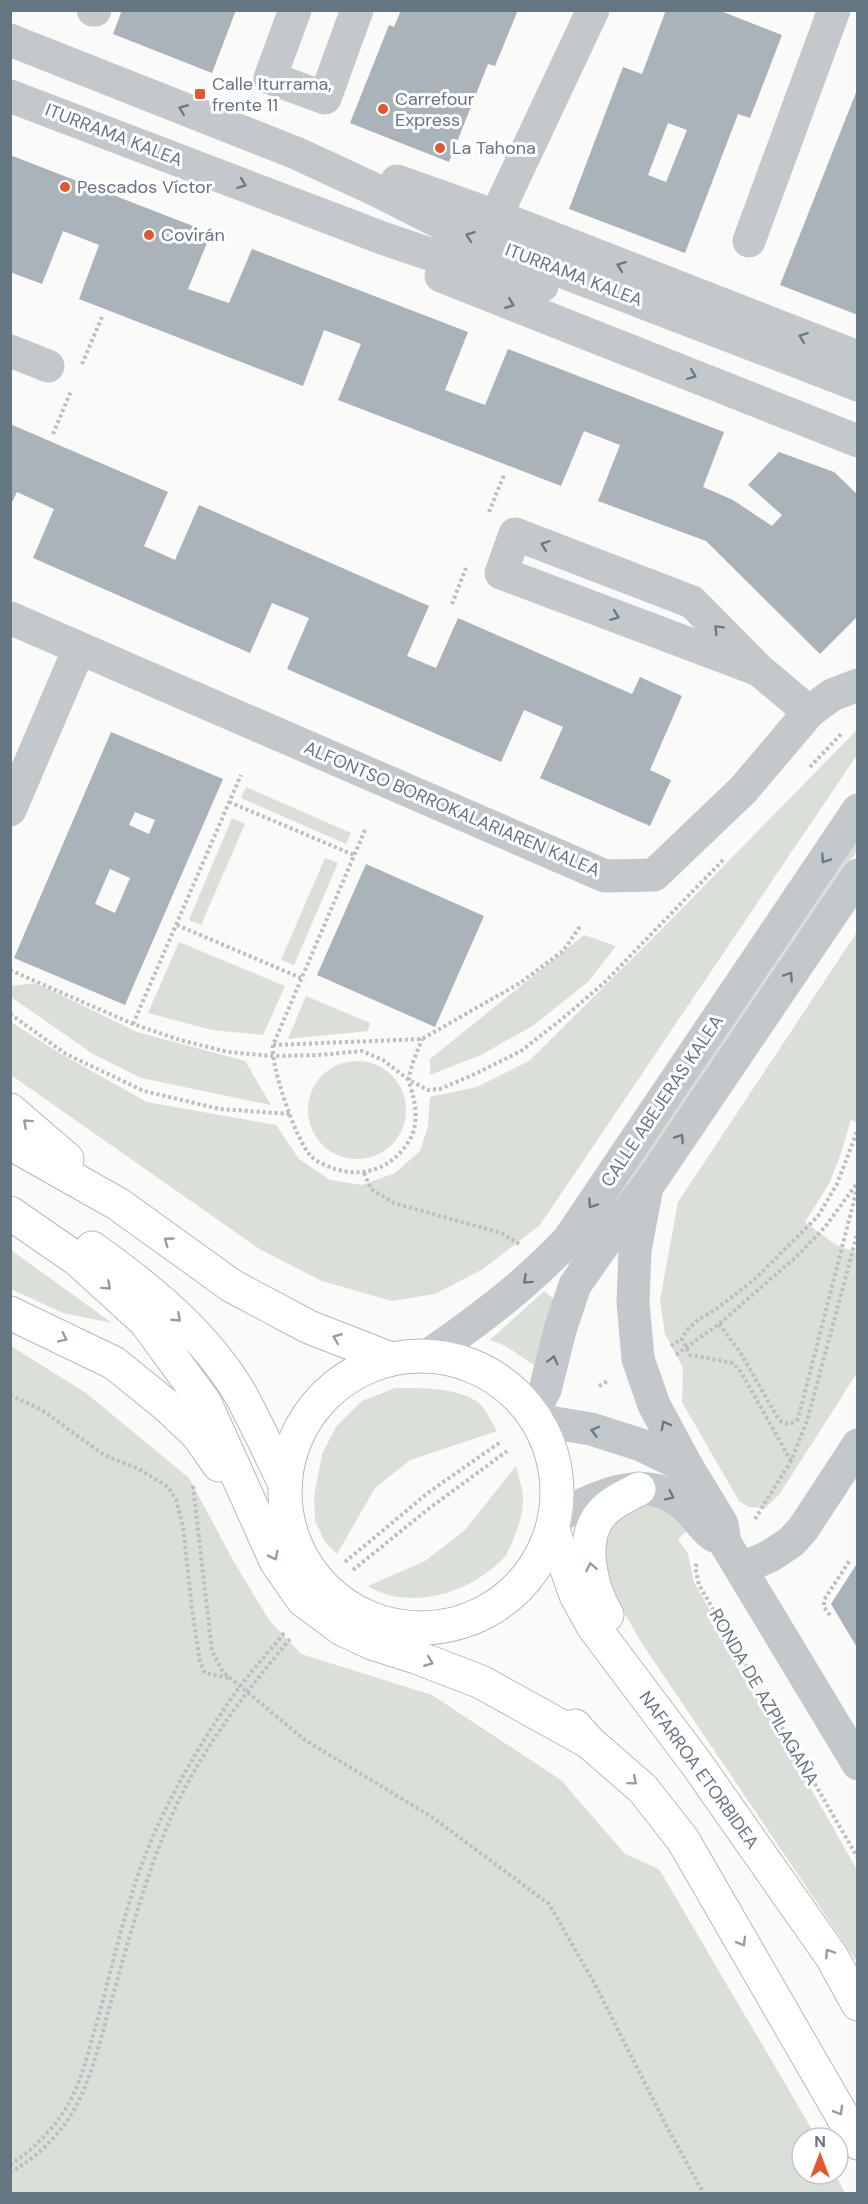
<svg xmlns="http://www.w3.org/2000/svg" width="868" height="2204" viewBox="0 0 868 2204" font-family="'DM Sans',sans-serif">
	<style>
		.green { fill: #dadfd7 }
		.building { fill: #aab3b9; fill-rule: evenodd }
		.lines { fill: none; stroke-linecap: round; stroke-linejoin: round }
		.major-casing { stroke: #b5babe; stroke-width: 35 }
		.path { stroke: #bbbfc2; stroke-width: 4; stroke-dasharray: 3 3; stroke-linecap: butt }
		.minor { stroke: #c3c8cc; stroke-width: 33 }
		.major { stroke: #fff; stroke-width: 33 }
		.oneway { stroke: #6a7a87 }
		.oneway2 { stroke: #939fa8 }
		.poi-dot { fill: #e4572e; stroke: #fff; stroke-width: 2 }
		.labels { text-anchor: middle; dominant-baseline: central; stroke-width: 6; stroke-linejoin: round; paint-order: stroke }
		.poi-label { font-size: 18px; fill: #657683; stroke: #fff; text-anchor: start }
		.street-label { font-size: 18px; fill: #657683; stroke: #fff }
	</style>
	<rect width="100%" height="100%" fill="#fafaf8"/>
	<g class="green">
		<polygon points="857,730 857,755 540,1225 483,1269 435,1294 392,1301 322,1281 261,1250 11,1075 11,1022 61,1054 147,1102 276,1125 299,1159 330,1180 362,1185 395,1173 420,1151 428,1126 430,1097 477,1087 529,1061 653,938"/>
		<polygon points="246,787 351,833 346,844 241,798"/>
		<polygon points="232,818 245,824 201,925 189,920"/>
		<polygon points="857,831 857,851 577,1267 568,1264"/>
		<polygon points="325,858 338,863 294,965 281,960"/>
		<polygon points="857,932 857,1123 851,1119 842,1150 830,1182 805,1222 836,1245 857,1252 857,1373 779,1495 765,1508 749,1507 739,1501 682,1402 683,1368 665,1334 660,1300 678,1202"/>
		<polygon points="584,935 616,946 589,981 534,1025 481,1055 430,1075 430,1059"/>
		<polygon points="179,942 285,986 263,1035 212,1030 148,1013"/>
		<polygon points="36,983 137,1032 245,1061 271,1105 141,1078 93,1054 11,997 11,986"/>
		<polygon points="306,996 370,1023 368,1031 288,1039"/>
		<circle cx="357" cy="1110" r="49"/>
		<polygon points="11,1250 112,1323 63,1313 11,1289"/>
		<path d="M544,1291l10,8 -16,68c-18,-9 -27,-21 -48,-27z"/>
		<polygon points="11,1346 86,1393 189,1478 234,1562 269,1620 301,1654 432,1695 561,1780 625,1854 659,1869 817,2138 802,2138 802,2174 835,2174 845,2193 11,2193"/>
		<path d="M395,1388c25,0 63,-1 84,15 7,6 13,20 18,28l-87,29 -35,28 -38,66 -12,-12 -10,-21 -1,-24 8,-43 14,-27 26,-26z"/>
		<path d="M516,1466c2,10 7,22 7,32 1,18 -9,41 -17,57 -3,5 -9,9 -13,13 -33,27 -86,42 -125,18l57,-25 40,-31z"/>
		<polygon points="650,1505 677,1513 689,1529 678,1539 688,1554 694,1582 857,1870 857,1962 641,1642 618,1602 602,1563 605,1528 635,1507"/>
	</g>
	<g class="building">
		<polygon points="122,10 236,10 212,73 113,34"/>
		<polygon points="401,10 518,10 495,66 488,64 449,162 350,123 389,25 394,27"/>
		<path d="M666,10h52l64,25 -32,83 -12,-4 -53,139 -116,-44 54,-142 19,7zM668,123l19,7 -21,52 -18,-7z"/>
		<polygon points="857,90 858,90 858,315 780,285"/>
		<polygon points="10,155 211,233 188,289 229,303 252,249 468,332 445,390 485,405 508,349 724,432 703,487 733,500 772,526 782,515 748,485 779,452 834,472 858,495 858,616 820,654 706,541 598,501 620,445 584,431 561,486 338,400 361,344 324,330 303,386 79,299 99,245 63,231 42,284 10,272"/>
		<polygon points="10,424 168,492 144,546 175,560 199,505 429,606 407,656 436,668 458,618 632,694 640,677 682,696 650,770 671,780 650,826 540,778 563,727 524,710 501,762 287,669 309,618 272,603 250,653 33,558 54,509 17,492 10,506"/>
		<path d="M111,732l112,47 -98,226 -111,-47zM135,812l20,8 -6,14 -20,-9zM110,869l20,9 -15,35 -20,-9z"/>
		<polygon points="366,864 484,916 435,1027 317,975"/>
		<polygon points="858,1562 858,1649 831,1604"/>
	</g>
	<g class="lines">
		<defs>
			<g id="major">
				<polyline points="10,1110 67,1159"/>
				<polyline points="10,1143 118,1204 232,1286 309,1327 391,1359"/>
				<polyline points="10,1213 78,1260 145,1321 205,1403 276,1561 303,1600 342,1629 372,1643 416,1657 481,1682 589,1742"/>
				<path d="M92,1248c56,40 115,87 150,149 15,28 29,58 43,87"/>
				<polyline points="10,1313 114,1363 166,1405 197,1434 219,1465"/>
				<circle cx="421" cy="1492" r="136"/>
				<polyline points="553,1530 576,1595 593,1626 696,1763 832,1957 858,2004"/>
				<path d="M607,1615c-16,-27 -28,-74 -6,-101 10,-12 25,-18 38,-25"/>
				<polyline points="575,1726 589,1742 643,1789 683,1840 858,2143"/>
			</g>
		</defs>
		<use href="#major" class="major-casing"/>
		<g class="path">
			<polyline points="82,364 102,317"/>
			<polyline points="53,434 71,391"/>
			<polyline points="489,512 504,475"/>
			<polyline points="452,604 466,568"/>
			<polyline points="810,767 842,733"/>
			<polyline points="229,802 354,855"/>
			<path d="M365,830l-92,215c-3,20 23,96 38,111 5,6 16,10 24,13 30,9 57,-1 74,-28 8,-13 8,-30 4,-45 -1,-5 -4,-12 -4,-17 1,-13 9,-28 13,-40"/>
			<polyline points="177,925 301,978"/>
			<polyline points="10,970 133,1024 180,1040 228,1052 272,1056 319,1055 362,1051 383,1060 409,1080 428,1090 440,1089 475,1074 521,1051 562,1019 605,982 723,860"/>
			<polyline points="10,1014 66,1054 144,1091 220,1109 290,1114"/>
			<polyline points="133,1024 241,775"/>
			<polyline points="273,1045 422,1039 520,983 563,951 581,925"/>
			<polyline points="364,1173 371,1189 394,1203 501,1233 519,1244"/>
			<path d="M719,1324l21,28 39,68c8,5 12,5 19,-1l60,-234"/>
			<polyline points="671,1346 682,1339"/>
			<polyline points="676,1355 719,1324 796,1257 825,1227 858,1182"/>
			<polyline points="599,1386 609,1380"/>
			<polyline points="10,1395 42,1410 104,1455 139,1469 168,1487 176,1500 183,1526 192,1609 200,1662 205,1673 229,1678"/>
			<polyline points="791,1461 741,1372 733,1363 690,1355 682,1339 687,1330 699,1319 715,1310 755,1279 818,1216 837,1184 858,1129"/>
			<polyline points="193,1486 212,1651 223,1672 305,1740 432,1817 549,1904 596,1986 667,2127 704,2194"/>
			<polyline points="755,1519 791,1461 807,1421 858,1231"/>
			<polyline points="345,1562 429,1492 502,1441"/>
			<polyline points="697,1564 695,1567 699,1585 858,1858"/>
			<polyline points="353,1570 427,1510 507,1451"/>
			<polyline points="830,1615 824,1607 824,1600 850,1560"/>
			<path d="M10,2165c25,-17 48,-40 61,-66 12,-23 18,-50 25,-74 18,-63 31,-130 58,-191 22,-50 52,-100 84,-145 14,-19 31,-37 46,-56"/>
			<path d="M10,2173c28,-17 51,-38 66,-67 17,-32 25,-69 35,-104 20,-69 38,-141 70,-206 29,-58 68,-108 109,-157"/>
		</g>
		<g class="minor">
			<polyline points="93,10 95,10"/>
			<polyline points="295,10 270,78 325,98 357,10"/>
			<polyline points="10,40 296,153 378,191 459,232 858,385"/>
			<polyline points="10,96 385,239 468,267 508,273 542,286"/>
			<polyline points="397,181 496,216 858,357"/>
			<polyline points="496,216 593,10"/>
			<polyline points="749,241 834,10"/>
			<polyline points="441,276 858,441"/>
			<polyline points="10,351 48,366"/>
			<polyline points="10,618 605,876 654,875 743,790 809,712 832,695 858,685"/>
			<polyline points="759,670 501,573 515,534 692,602 759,670 809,712"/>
			<polyline points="10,810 79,649"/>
			<polyline points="647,1187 635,1250 633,1302 638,1359 654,1405 688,1468 722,1524 725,1543 858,1764"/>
			<path d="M427,1356c51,-35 99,-71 142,-117l289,-429"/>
			<polyline points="532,1414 545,1390 560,1330 575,1285 615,1228 647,1187 858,875"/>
			<polyline points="537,1420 591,1429 641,1445 688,1468"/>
			<path d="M556,1517c39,-18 86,-46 126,-14 12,9 19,24 32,33"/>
			<polyline points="741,1569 770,1556 791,1542 803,1529 858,1445"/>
		</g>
		<use href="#major" class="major"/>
	</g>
	<defs><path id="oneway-chevron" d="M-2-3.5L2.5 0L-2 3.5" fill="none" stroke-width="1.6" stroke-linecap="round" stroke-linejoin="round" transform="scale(1.5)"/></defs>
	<g class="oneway">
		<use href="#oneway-chevron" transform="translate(183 109) rotate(-158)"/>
		<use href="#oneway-chevron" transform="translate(242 184) rotate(21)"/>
		<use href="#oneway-chevron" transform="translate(470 236) rotate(-160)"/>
		<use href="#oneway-chevron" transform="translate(621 266) rotate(-159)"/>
		<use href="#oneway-chevron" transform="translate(510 304) rotate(22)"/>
		<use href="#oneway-chevron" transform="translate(803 337) rotate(-159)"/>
		<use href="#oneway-chevron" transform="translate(692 375) rotate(21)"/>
		<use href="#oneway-chevron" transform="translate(545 545) rotate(-159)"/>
		<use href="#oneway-chevron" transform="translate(615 616) rotate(21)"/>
		<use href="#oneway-chevron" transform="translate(718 629) rotate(-135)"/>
		<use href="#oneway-chevron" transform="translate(825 859) rotate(124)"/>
		<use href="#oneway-chevron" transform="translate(789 976) rotate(-56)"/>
		<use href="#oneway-chevron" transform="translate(680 1138) rotate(-56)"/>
		<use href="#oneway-chevron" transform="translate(592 1204) rotate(124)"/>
		<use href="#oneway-chevron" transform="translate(527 1280) rotate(138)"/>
		<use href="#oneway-chevron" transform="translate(553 1360) rotate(-76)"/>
		<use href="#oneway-chevron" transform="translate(665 1425) rotate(-118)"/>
		<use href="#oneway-chevron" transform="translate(595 1431) rotate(-165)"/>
		<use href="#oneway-chevron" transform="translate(670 1496) rotate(26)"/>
	</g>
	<g class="oneway2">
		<use href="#oneway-chevron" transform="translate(27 1123) rotate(-138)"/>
		<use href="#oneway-chevron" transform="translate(168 1241) rotate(-144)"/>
		<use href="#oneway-chevron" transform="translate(107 1286) rotate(42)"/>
		<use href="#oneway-chevron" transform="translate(177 1318) rotate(43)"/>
		<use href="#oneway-chevron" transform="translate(63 1338) rotate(26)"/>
		<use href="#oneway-chevron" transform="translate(337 1338) rotate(-158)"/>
		<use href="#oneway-chevron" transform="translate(274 1556) rotate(64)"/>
		<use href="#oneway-chevron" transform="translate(591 1567) rotate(-101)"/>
		<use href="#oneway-chevron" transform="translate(429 1662) rotate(22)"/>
		<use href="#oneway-chevron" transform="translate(633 1781) rotate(40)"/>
		<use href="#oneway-chevron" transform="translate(742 1942) rotate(60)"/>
		<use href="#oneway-chevron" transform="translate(829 1953) rotate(-123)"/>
		<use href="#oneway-chevron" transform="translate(839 2111) rotate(60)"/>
	</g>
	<g class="poi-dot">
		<rect x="194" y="88" width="12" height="12" rx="3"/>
		<circle cx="383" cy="109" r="6"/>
		<circle cx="440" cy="148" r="6"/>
		<circle cx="65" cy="187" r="6"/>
		<circle cx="149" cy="235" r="6"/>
	</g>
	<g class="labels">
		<g class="poi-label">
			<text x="212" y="84">Calle Iturrama,<tspan x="212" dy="21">frente 11</tspan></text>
			<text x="395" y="99">Carrefour<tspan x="395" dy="21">Express</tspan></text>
			<text x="452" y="148">La Tahona</text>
			<text x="77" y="187">Pescados Víctor</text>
			<text x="161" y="235">Covirán</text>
		</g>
		<g class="street-label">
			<text transform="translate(114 135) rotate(21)">ITURRAMA KALEA</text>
			<text transform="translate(574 275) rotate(21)">ITURRAMA KALEA</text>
			<text transform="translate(452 809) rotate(23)">ALFONTSO BORROKALARIAREN KALEA</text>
			<text transform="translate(662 1101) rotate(-56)">CALLE ABEJERAS KALEA</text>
			<text transform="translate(764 1697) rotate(60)">RONDA DE AZPILAGAÑA</text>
			<text transform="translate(699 1770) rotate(54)">NAFARROA ETORBIDEA</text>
		</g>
	</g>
	<rect width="868" height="2204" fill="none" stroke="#657683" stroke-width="24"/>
	<g transform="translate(820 2156)"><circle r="28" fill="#ffffff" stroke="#c1c8cd" stroke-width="1.5"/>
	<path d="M0-4.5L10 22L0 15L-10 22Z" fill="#e4572e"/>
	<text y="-9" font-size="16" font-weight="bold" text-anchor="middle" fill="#657683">N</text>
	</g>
</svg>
